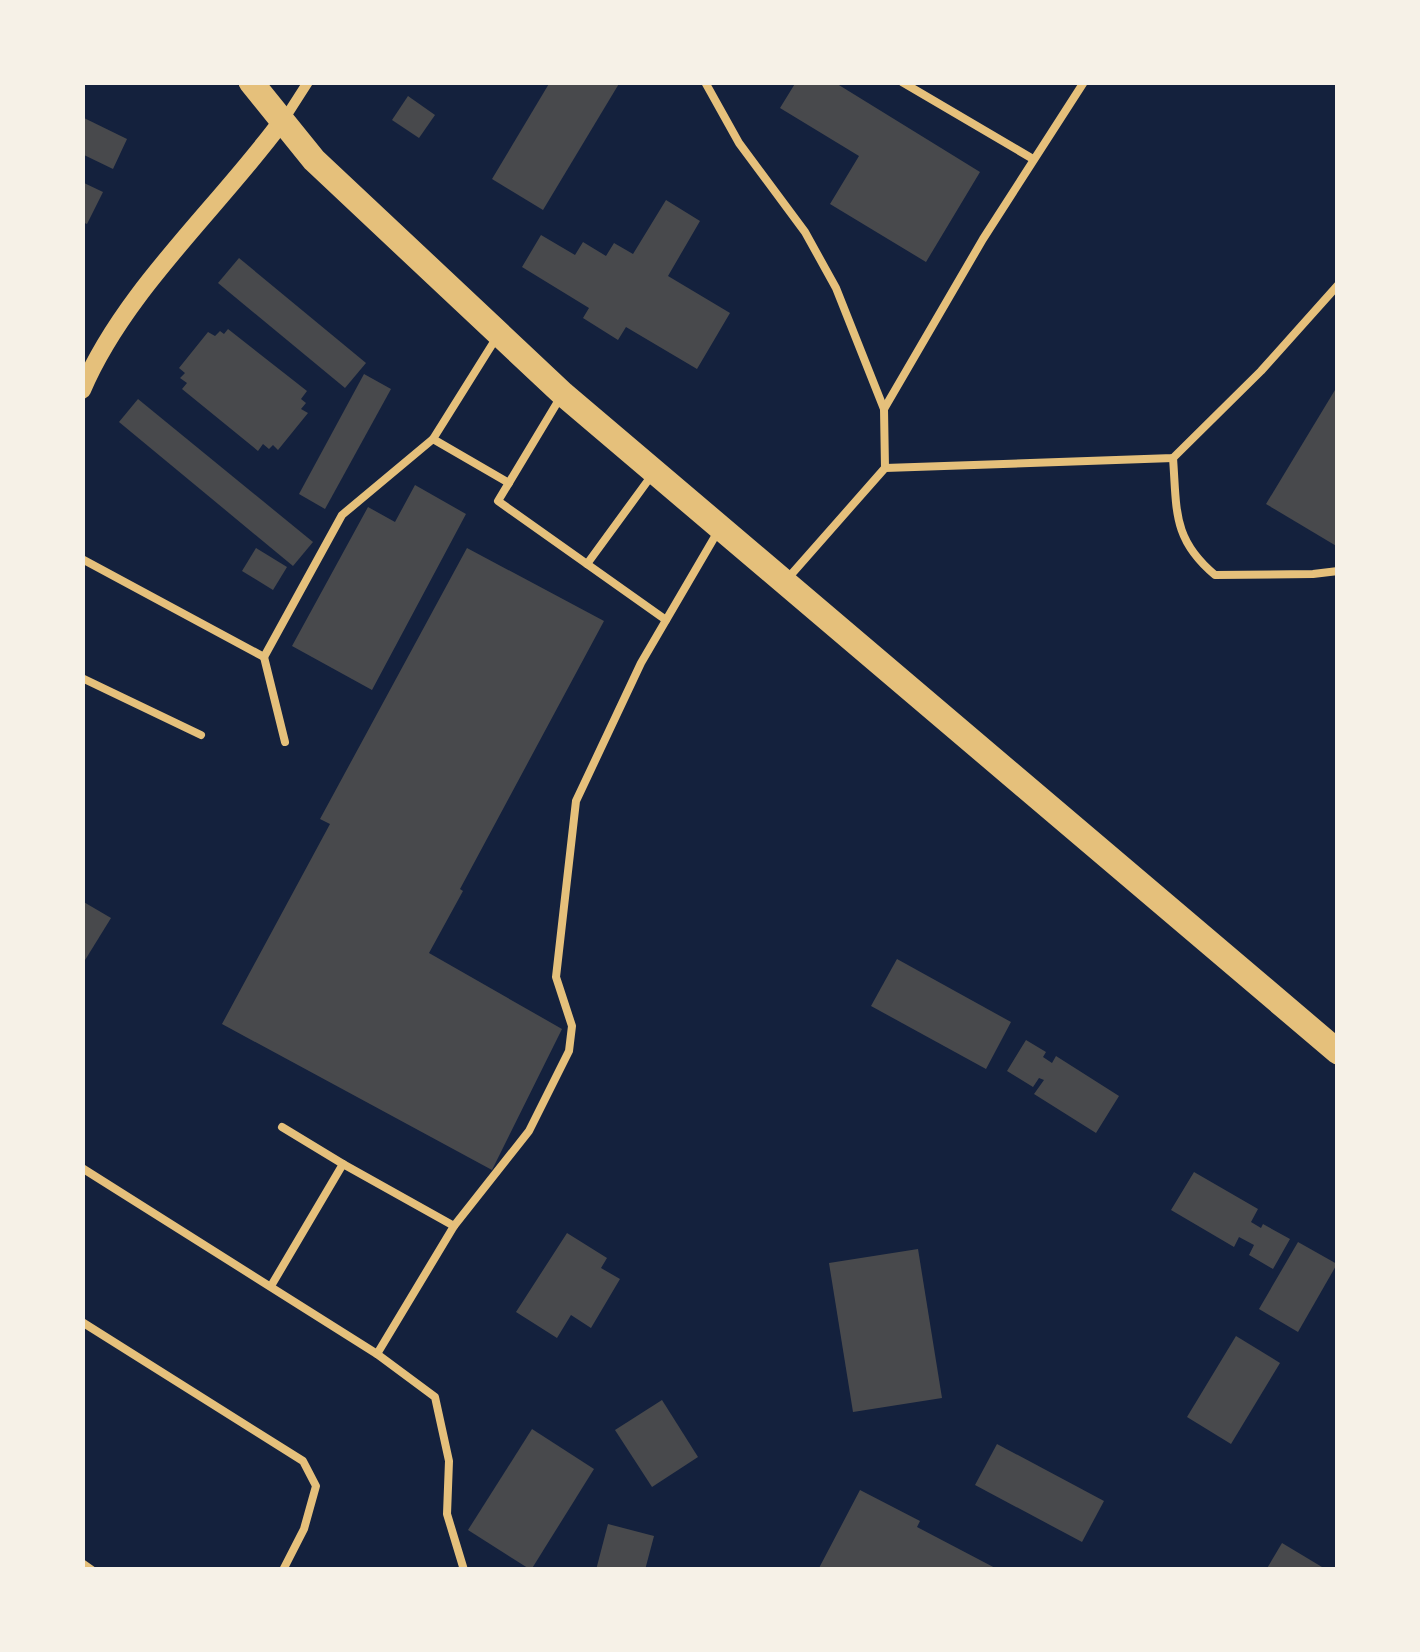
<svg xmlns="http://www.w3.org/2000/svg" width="1420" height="1652" viewBox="0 0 1420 1652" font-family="'Varela Round',sans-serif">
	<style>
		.building { fill: #48494c }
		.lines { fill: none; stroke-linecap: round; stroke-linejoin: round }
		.service { stroke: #e5c07b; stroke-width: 8 }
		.minor { stroke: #e5c07b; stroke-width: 10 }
		.tertiary { stroke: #e5c07b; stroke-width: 18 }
		.trunk { stroke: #e5c07b; stroke-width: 25 }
	</style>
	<rect width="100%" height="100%" fill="#14213d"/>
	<g class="building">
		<polygon points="550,82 620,82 543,210 492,179"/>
		<polygon points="796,82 834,82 980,172 926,262 830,204 859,156 780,108"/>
		<polygon points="408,96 435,115 419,138 392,120"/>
		<polygon points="82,117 127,139 113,169 82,154"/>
		<polygon points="82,182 103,192 87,224 82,222"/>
		<polygon points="666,200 700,221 668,276 730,313 697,369 626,327 618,340 583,318 589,308 522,267 541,235 575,255 583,242 606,256 614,243 633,254"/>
		<polygon points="239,258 366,363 345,388 218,283"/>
		<polygon points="228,329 307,391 301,399 306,403 301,409 308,413 278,450 273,445 269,449 263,444 258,451 182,389 187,383 180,378 185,373 179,368 208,332 215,336 220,331 224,334"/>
		<polygon points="364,374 391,389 325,509 299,494"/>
		<polygon points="1338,385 1338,547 1266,504"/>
		<polygon points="138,399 313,542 293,566 119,422"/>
		<polygon points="415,485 466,514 372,690 292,646 368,507 395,522"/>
		<polygon points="256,548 287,567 273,590 242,571"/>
		<polygon points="467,548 604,621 460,889 463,891 429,953 562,1029 492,1170 222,1024 330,824 320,819"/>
		<polygon points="82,901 111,918 82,965"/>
		<polygon points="897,959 1011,1022 986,1069 871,1006"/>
		<polygon points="1026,1040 1046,1052 1043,1057 1052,1063 1056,1056 1119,1096 1096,1133 1034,1094 1044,1080 1039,1078 1033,1087 1007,1071"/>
		<polygon points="1194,1172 1258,1209 1251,1222 1261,1228 1263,1224 1290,1239 1273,1269 1249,1255 1254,1245 1239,1237 1234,1247 1171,1210"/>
		<polygon points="567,1233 607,1258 601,1268 620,1279 591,1328 571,1315 557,1338 516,1312"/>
		<polygon points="1298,1242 1337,1264 1298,1332 1259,1309"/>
		<polygon points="918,1249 942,1398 853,1412 829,1263"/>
		<polygon points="1236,1336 1280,1363 1231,1444 1187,1417"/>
		<polygon points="662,1400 698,1457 652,1487 615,1430"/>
		<polygon points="532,1429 594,1469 531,1570 468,1530"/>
		<polygon points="997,1444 1104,1501 1082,1542 975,1485"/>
		<polygon points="860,1490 920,1521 917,1527 999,1570 818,1570"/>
		<polygon points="608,1524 654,1536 645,1570 596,1570"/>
		<polygon points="1282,1543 1327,1570 1266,1570"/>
	</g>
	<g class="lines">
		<g class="service">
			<polyline points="705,82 739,143 805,232 836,288 884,409"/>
			<polyline points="902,82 1033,159"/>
			<polyline points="495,340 433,439 509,483"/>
			<polyline points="560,398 498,501 666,620"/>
			<path d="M1173,458c4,52 -1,81 42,117l98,-1 25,-3"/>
			<polyline points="885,468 1173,458 1261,371 1338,285"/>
			<polyline points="82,559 264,657 342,515 433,439"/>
			<polyline points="587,564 652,475"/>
			<polyline points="789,577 885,468 884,409 983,239 1084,82"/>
			<polyline points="264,657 285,742"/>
			<polyline points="82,678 201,735"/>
			<polyline points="282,1127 343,1164"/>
			<polyline points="82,1168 377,1354 435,1397 449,1461 447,1514 464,1570"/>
			<polyline points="271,1286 343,1164 454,1226 529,1131 569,1051 572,1026 556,977 576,801 641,663 717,533"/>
			<polyline points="82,1322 303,1461 316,1486 304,1529 283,1570"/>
			<polyline points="377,1354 454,1226"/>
			<polyline points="82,1563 92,1570"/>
		</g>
		<polyline class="minor" points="283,121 308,82"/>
		<path class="tertiary" d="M82,390c42,-99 136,-182 200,-269"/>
		<polyline class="trunk" points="251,82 314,160 563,394 1338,1052"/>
	</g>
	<rect width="1420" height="1652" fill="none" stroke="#f6f1e7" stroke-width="170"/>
</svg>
